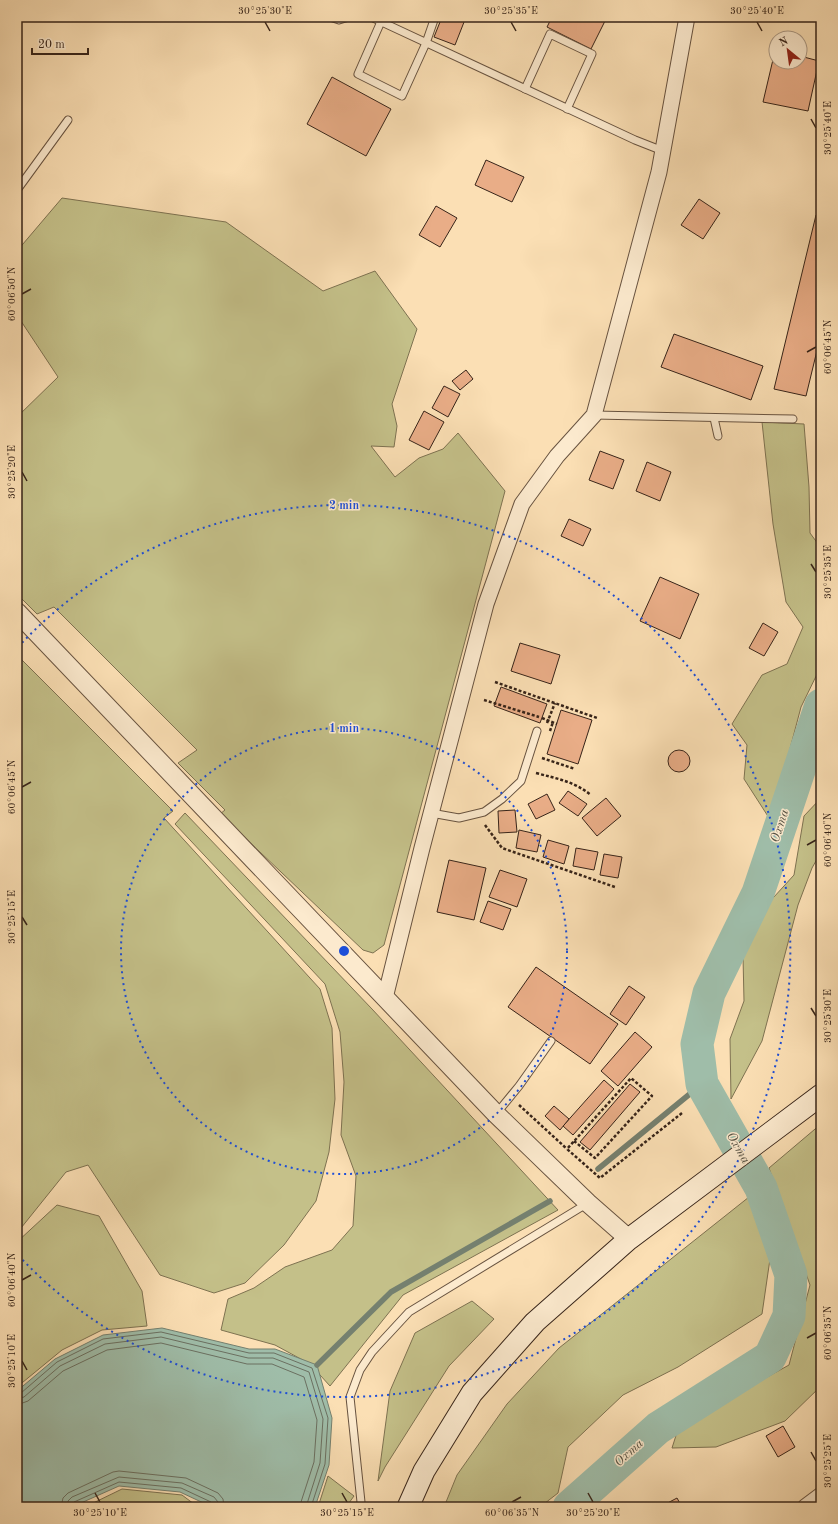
<svg xmlns="http://www.w3.org/2000/svg" width="838" height="1524" viewBox="0 0 838 1524" font-family="'Old Standard TT',serif">
	<style>
		.green { fill: #c4c089; stroke: #7e7251 }
		.water { fill: #9fbda9; stroke: #75806f }
		.lines { fill: none; stroke-linecap: round; stroke-linejoin: round }
		.shore { stroke: #6b7061; stroke-width: 1 }
		.stream { stroke: #75806f; stroke-width: 5.5 }
		.river { stroke: #9fbda9; stroke-width: 33 }
		.building { fill: #e9ad87; stroke: #372419 }
		.service-casing { stroke: #685340; stroke-width: 9 }
		.minor-casing { stroke: #685340; stroke-width: 17 }
		.tertiary-casing { stroke: #685340; stroke-width: 20 }
		.secondary-casing { stroke: #372419; stroke-width: 23 }
		.path { stroke: #372419; stroke-width: 2.5; stroke-dasharray: 3 2; stroke-linecap: butt }
		.service { stroke: #fceace; stroke-width: 7 }
		.minor { stroke: #fceace; stroke-width: 15 }
		.tertiary { stroke: #fceace; stroke-width: 18 }
		.secondary { stroke: #fceace; stroke-width: 21 }
		.path-bridge { stroke: #372419; stroke-width: 2.5; stroke-dasharray: 3 2; stroke-linecap: butt }
		.ticks { fill: none; stroke: #372419; stroke-width: 1.5 }
		.ring { fill: none; stroke: #1d4ed8; stroke-width: 2; stroke-dasharray: 2 4 }
		.labels { text-anchor: middle; dominant-baseline: central; stroke-width: 3; stroke-linejoin: round; paint-order: stroke }
		.water-label { font-size: 13px; font-style: italic; fill: #565244; stroke: #fceace }
		.centre { fill: #1d4ed8; stroke: #fceace; stroke-width: 2 }
		.ring-label { font-size: 12px; text-anchor: middle; font-weight: bold; fill: #1d4ed8; stroke: #fceace; stroke-width: 3; stroke-linejoin: round; paint-order: stroke }
		.neatline { fill: none; stroke: #372419; stroke-width: 1.5 }
		.ticks-label { font-size: 10px; text-anchor: middle; fill: #372419 }
	</style>
	<rect width="100%" height="100%" fill="#fbdfb4"/>
	<filter id="stains"><feTurbulence type="fractalNoise" baseFrequency=".005" numOctaves="4"/><feColorMatrix values="0 0 0 0 .2 0 0 0 0 .09 0 0 0 0 .02 0 0 0 .5 -.17"/></filter>
	<radialGradient id="worn" r=".72"><stop offset=".6" stop-color="#630" stop-opacity="0"/><stop offset="1" stop-color="#630" stop-opacity=".3"/></radialGradient>
	<g class="green">
		<polygon points="62,198 226,222 323,291 375,271 417,329 392,404 397,426 394,447 371,446 395,477 419,458 443,449 458,433 505,491 384,945 373,953 363,950 220,814 225,810 178,763 197,750 54,607 37,614 17,594 17,581 19,576 17,574 17,417 58,377 17,315 17,251"/>
		<polygon points="762,422 804,424 809,487 810,533 821,548 821,666 801,707 771,821 744,779 747,745 732,724 762,675 787,664 803,627 786,602 773,524"/>
		<polygon points="17,655 173,811 164,818 320,989 332,1028 335,1099 329,1152 316,1201 284,1245 245,1283 214,1293 160,1275 88,1165 66,1172 17,1233"/>
		<polygon points="821,798 821,852 812,868 798,905 762,1041 731,1099 730,1039 744,1001 743,956 763,909 794,875 804,816"/>
		<polygon points="185,813 372,1009 558,1210 403,1295 330,1386 310,1364 275,1345 221,1330 228,1299 254,1288 285,1267 332,1250 353,1226 356,1176 341,1135 344,1082 340,1032 325,984 175,824"/>
		<path d="M821,1124v129l-4,5c1,43 4,85 4,128l-36,35 -69,26 -44,1 7,-22 110,-61 21,-80 -41,-117z"/>
		<polygon points="749,1197 770,1259 762,1314 678,1367 623,1395 568,1447 558,1493 540,1507 444,1507 457,1475 507,1404 559,1348"/>
		<polygon points="57,1205 99,1216 142,1291 147,1326 102,1330 62,1350 17,1387 17,1242"/>
		<polygon points="472,1301 494,1319 449,1366 385,1467 378,1481 390,1391 415,1333"/>
		<polygon points="328,1476 354,1496 346,1507 318,1507"/>
		<polygon points="122,1489 182,1495 198,1507 85,1507"/>
	</g>
	<polygon class="water" points="162,1328 249,1349 275,1349 317,1365 332,1418 329,1465 315,1507 212,1507 180,1492 119,1486 72,1507 17,1507 17,1391 55,1359 103,1335"/>
	<g class="lines">
		<g class="shore">
			<polyline points="17,1394 21,1393 57,1362 103,1339 161,1332 249,1353 274,1353 312,1368 328,1418 325,1464 311,1507"/>
			<polyline points="17,1399 24,1397 60,1366 105,1344 161,1337 248,1358 273,1358 309,1372 323,1419 320,1463 306,1507"/>
			<polyline points="17,1405 28,1401 63,1371 107,1350 161,1343 247,1364 272,1364 304,1377 317,1420 314,1462 301,1502 300,1507"/>
			<polyline points="61,1507 63,1498 68,1493 113,1472 119,1471 186,1478 218,1493 223,1499 224,1507"/>
			<polyline points="67,1507 68,1501 72,1497 119,1477 182,1483 214,1497 218,1502 218,1507"/>
			<polyline points="72,1507 74,1502 119,1482 181,1488 211,1502 213,1507"/>
		</g>
		<g class="stream">
			<polyline points="598,1169 702,1084"/>
			<polyline points="317,1365 391,1292 550,1201"/>
		</g>
		<polyline class="river" points="569,1507 658,1428 770,1357 789,1316 791,1275 761,1188 702,1084 697,1044 709,993 758,893 821,705"/>
	</g>
	<g class="building">
		<polygon points="442,17 466,17 455,45 434,37"/>
		<polygon points="552,17 607,17 591,49 547,27"/>
		<polygon points="775,51 776,51 776,62 800,62 800,56 819,61 808,111 763,102"/>
		<polygon points="332,77 391,109 366,156 307,124"/>
		<polygon points="486,160 524,177 512,202 475,185"/>
		<polygon points="699,199 720,213 703,239 681,225"/>
		<polygon points="436,206 457,218 440,247 419,235"/>
		<polygon points="816,215 821,216 821,334 806,396 774,389"/>
		<polygon points="674,334 763,366 751,400 661,367"/>
		<polygon points="466,370 473,379 460,390 452,381"/>
		<polygon points="444,386 460,394 448,417 432,408"/>
		<polygon points="424,411 444,422 429,450 409,440"/>
		<polygon points="600,451 624,460 613,489 589,480"/>
		<polygon points="647,462 671,472 660,501 636,491"/>
		<polygon points="569,519 591,529 583,546 561,536"/>
		<polygon points="660,577 699,594 680,639 640,621"/>
		<polygon points="763,623 778,632 764,656 749,648"/>
		<polygon points="520,643 560,655 551,684 511,671"/>
		<polygon points="501,687 547,704 540,723 494,706"/>
		<polygon points="561,710 592,720 578,764 547,754"/>
		<circle cx="679" cy="761" r="11"/>
		<polygon points="568,791 587,804 578,816 559,803"/>
		<polygon points="547,794 555,810 536,819 528,804"/>
		<polygon points="606,798 621,816 597,836 582,818"/>
		<polygon points="515,810 517,832 499,833 498,811"/>
		<polygon points="519,830 541,835 537,852 516,848"/>
		<polygon points="548,840 569,846 564,864 543,857"/>
		<polygon points="576,848 598,852 594,870 573,866"/>
		<polygon points="604,854 622,857 618,878 600,875"/>
		<polygon points="449,860 486,868 474,920 437,912"/>
		<polygon points="500,870 527,879 517,907 489,897"/>
		<polygon points="488,901 511,909 503,930 480,922"/>
		<polygon points="536,967 618,1024 590,1064 508,1007"/>
		<polygon points="629,986 645,997 626,1025 610,1014"/>
		<polygon points="635,1032 652,1047 618,1086 601,1071"/>
		<polygon points="604,1080 614,1089 573,1135 563,1126"/>
		<polygon points="630,1084 640,1092 590,1150 580,1142"/>
		<polygon points="554,1106 569,1119 560,1130 545,1116"/>
		<polygon points="783,1426 795,1447 778,1457 766,1436"/>
		<polygon points="677,1498 682,1507 660,1507"/>
	</g>
	<g class="lines">
		<defs>
			<g id="service">
				<polyline points="330,17 339,20 349,17"/>
				<polyline points="371,17 635,140 663,151"/>
				<polyline points="383,17 358,74 402,96 426,43 435,17"/>
				<polyline points="525,89 550,34 592,54 567,109"/>
				<polyline points="17,190 68,120"/>
				<polyline points="594,415 793,419"/>
				<polyline points="714,418 718,436"/>
				<polyline points="431,813 459,818 484,812 502,799 521,781 537,731"/>
				<polyline points="496,1114 519,1086 551,1041"/>
				<polyline points="359,1507 361,1502 350,1397 360,1370 372,1352 409,1312 588,1203"/>
			</g>
			<g id="minor">
				<polyline points="385,998 422,848 486,604 522,504 557,456 594,415 659,172 687,17"/>
				<polyline points="805,1507 821,1495"/>
			</g>
			<polyline id="tertiary" points="17,612 496,1114 588,1203 629,1239"/>
			<polyline id="secondary" points="408,1507 424,1471 472,1393 535,1322 629,1239 821,1095"/>
		</defs>
		<use href="#service" class="service-casing"/>
		<use href="#minor" class="minor-casing"/>
		<use href="#tertiary" class="tertiary-casing"/>
		<use href="#secondary" class="secondary-casing"/>
		<g class="path">
			<polyline points="495,682 597,718"/>
			<polyline points="484,700 539,717"/>
			<polyline points="547,723 555,703"/>
			<polyline points="550,731 553,722"/>
			<polyline points="542,758 575,769"/>
			<path d="M536,773c22,6 37,8 55,22"/>
			<polyline points="485,825 502,848 615,887"/>
			<polyline points="519,1105 567,1149"/>
			<polyline points="574,1141 595,1158 652,1096 631,1078 567,1149 600,1178 682,1113"/>
		</g>
		<use href="#service" class="service"/>
		<use href="#minor" class="minor"/>
		<use href="#tertiary" class="tertiary"/>
		<use href="#secondary" class="secondary"/>
		<polyline class="path-bridge" points="542,718 557,724"/>
	</g>
	<path class="ticks" d="M265,22l5,9M511,22l5,9M757,22l5,9M811,119l5,9M22,294l9,-5M807,352l9,-5M22,472l5,9M811,564l5,8M22,787l9,-5M807,845l9,-5M22,917l5,8M811,1008l5,8M22,1280l9,-5M807,1338l9,-5M22,1361l5,9M811,1452l5,9M95,1493l5,9M342,1493l5,9M588,1493l5,9M512,1502l9,-5"/>
	<g class="ring">
		<circle cx="344" cy="951" r="223"/>
		<path d="M18 647A446 446 0 1 1 18 1255"/>
	</g>
	<g class="labels">
		<g class="water-label">
			<text transform="translate(780 826) rotate(-72)">Охта</text>
			<text transform="translate(738 1148) rotate(60)">Охта</text>
			<text transform="translate(629 1453) rotate(-42)">Охта</text>
		</g>
	</g>
	<circle cx="344" cy="951" r="6" class="centre"/>
	<g class="ring-label">
		<text x="344" y="509">2 min</text>
		<text x="344" y="732">1 min</text>
	</g>
	<rect width="838" height="1524" fill="none" stroke="#fbdfb4" stroke-width="44"/>
	<g transform="translate(788 50) rotate(331)"><circle r="19" fill="#fceace" stroke="#ad9b86"/>
	<path d="M0-3L7 15L0 10L-7 15Z" fill="#8f2418"/>
	<text y="-6" font-size="11" font-weight="bold" text-anchor="middle" fill="#372419">N</text>
	</g>
	<path d="M32 48v6h56v-6" fill="none" stroke="#372419" stroke-width="2"/>
	<text x="38" y="48" font-size="12" fill="#372419" stroke="#fceace" stroke-width="3" paint-order="stroke">20 m</text>
	<rect x="22" y="22" width="794" height="1480" class="neatline"/>
	<g class="ticks-label">
		<text x="265" y="14">30°25'30"E</text>
		<text x="511" y="14">30°25'35"E</text>
		<text x="757" y="14">30°25'40"E</text>
		<text transform="translate(827 128) rotate(-90)" y="4">30°25'40"E</text>
		<text transform="translate(11 294) rotate(-90)" y="4">60°06'50"N</text>
		<text transform="translate(827 347) rotate(-90)" y="4">60°06'45"N</text>
		<text transform="translate(11 472) rotate(-90)" y="4">30°25'20"E</text>
		<text transform="translate(827 572) rotate(-90)" y="4">30°25'35"E</text>
		<text transform="translate(11 787) rotate(-90)" y="4">60°06'45"N</text>
		<text transform="translate(827 840) rotate(-90)" y="4">60°06'40"N</text>
		<text transform="translate(11 917) rotate(-90)" y="4">30°25'15"E</text>
		<text transform="translate(827 1016) rotate(-90)" y="4">30°25'30"E</text>
		<text transform="translate(11 1280) rotate(-90)" y="4">60°06'40"N</text>
		<text transform="translate(827 1333) rotate(-90)" y="4">60°06'35"N</text>
		<text transform="translate(11 1361) rotate(-90)" y="4">30°25'10"E</text>
		<text transform="translate(827 1461) rotate(-90)" y="4">30°25'25"E</text>
		<text x="100" y="1516">30°25'10"E</text>
		<text x="347" y="1516">30°25'15"E</text>
		<text x="512" y="1516">60°06'35"N</text>
		<text x="593" y="1516">30°25'20"E</text>
	</g>
	<rect width="100%" height="100%" filter="url(#stains)"/>
	<rect width="100%" height="100%" fill="url(#worn)"/>
</svg>
